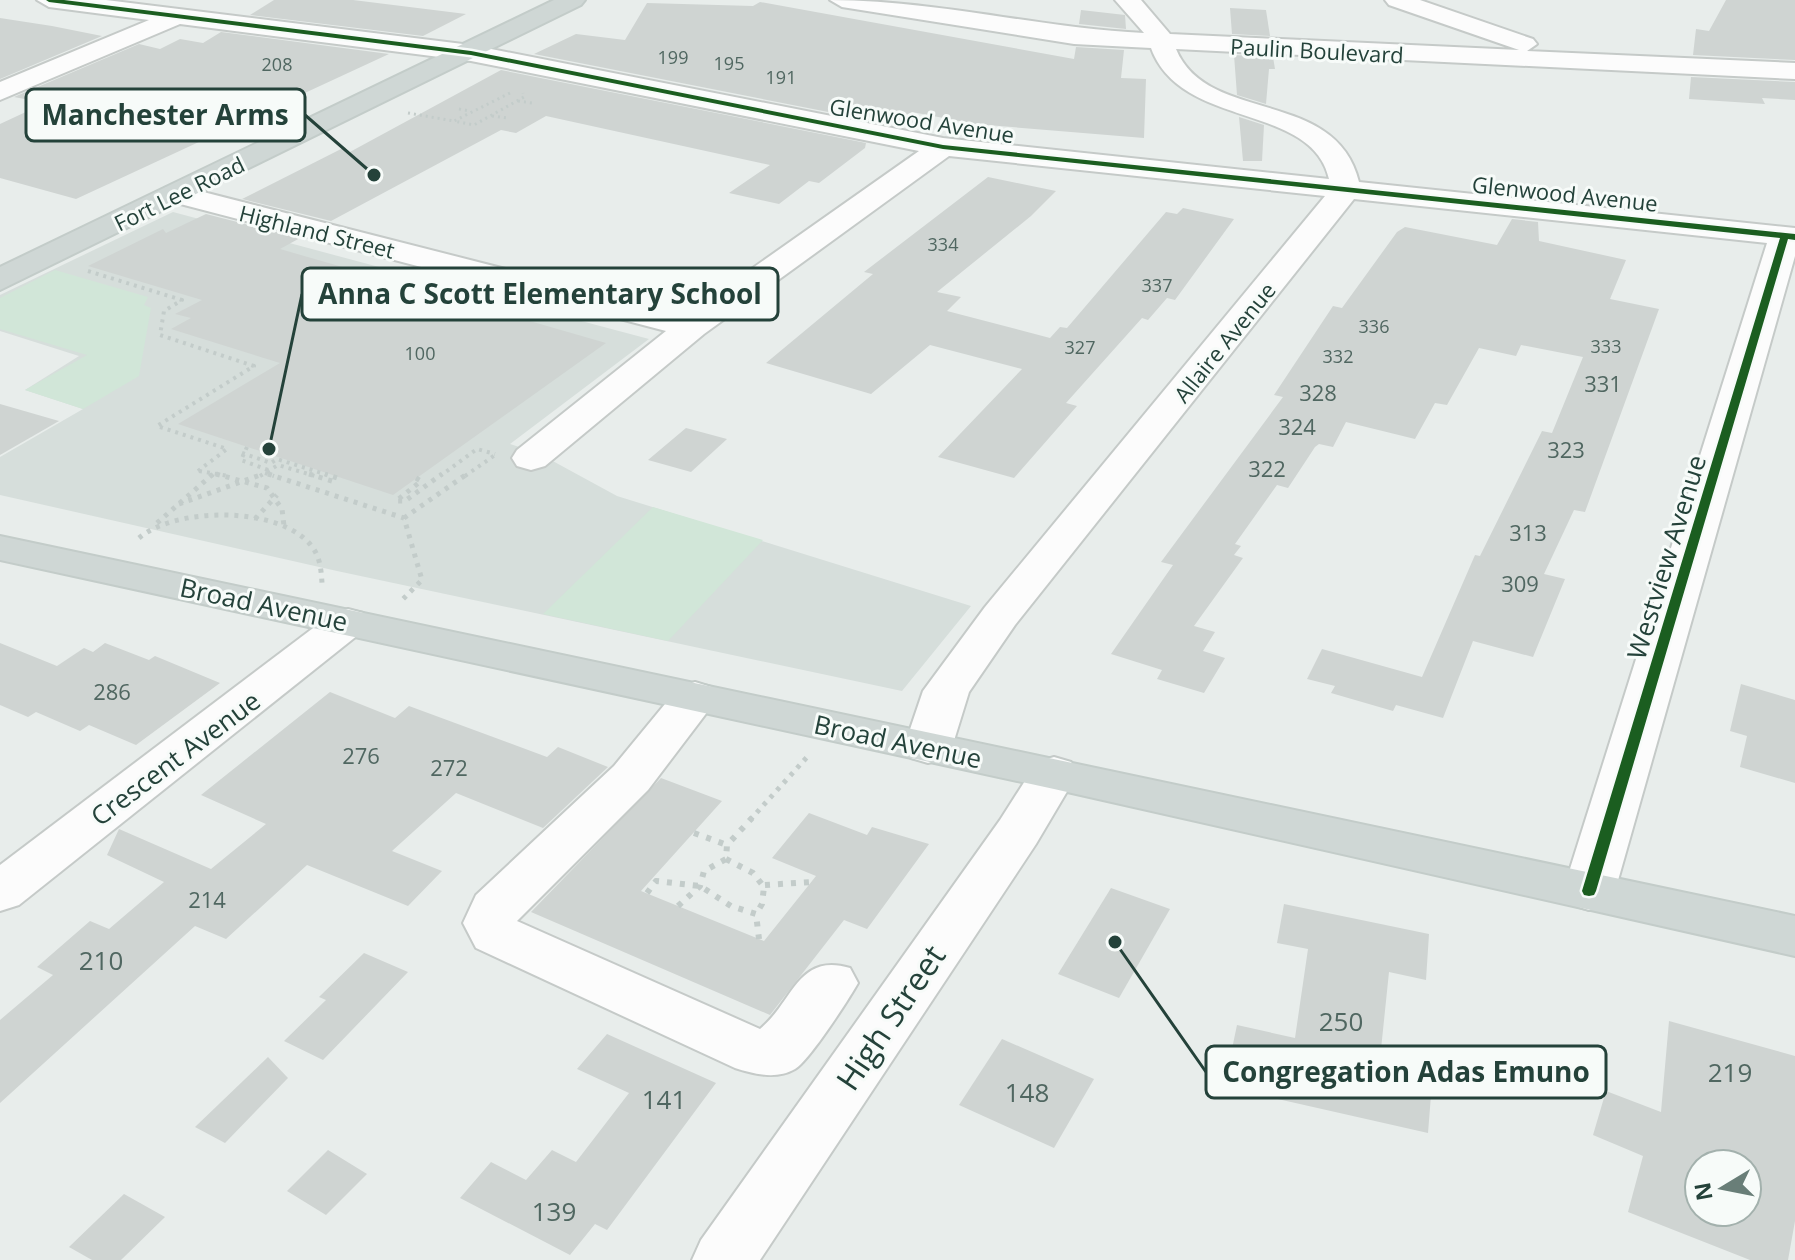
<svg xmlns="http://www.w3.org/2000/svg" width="1795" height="1260" viewBox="0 0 1795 1260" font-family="'Open Sans',sans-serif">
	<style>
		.built { fill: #d6dedb }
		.green { fill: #d1e6d8 }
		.building { fill: #cfd4d2; fill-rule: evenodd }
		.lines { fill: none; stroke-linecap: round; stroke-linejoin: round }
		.minor-casing { stroke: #c5cac8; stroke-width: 4 }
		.major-casing { stroke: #c3ccc9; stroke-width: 4 }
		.path-far3 { stroke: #c3ccca; stroke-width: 3; stroke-dasharray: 2 4; stroke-linecap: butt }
		.path-far2 { stroke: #c3ccca; stroke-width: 4; stroke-dasharray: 3 5; stroke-linecap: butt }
		.path-far1 { stroke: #c3ccca; stroke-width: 5; stroke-dasharray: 4 6; stroke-linecap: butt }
		.path { stroke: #c3ccca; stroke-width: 6; stroke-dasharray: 5 8; stroke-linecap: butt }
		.minor { fill: #fcfcfc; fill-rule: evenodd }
		.major { fill: #cfd7d5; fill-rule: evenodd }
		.cycleway-casing { stroke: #f7fbf9; stroke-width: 5 }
		.cycleway { fill: #1b5e20; fill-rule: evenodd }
		.labels { text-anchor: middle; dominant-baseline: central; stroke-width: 6; stroke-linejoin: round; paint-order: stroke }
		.far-number-label { font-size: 18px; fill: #506761 }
		.far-street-label { font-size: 22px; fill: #24423a; stroke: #f7fbf9 }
		.number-label { font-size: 22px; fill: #506761 }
		.street-label { font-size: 26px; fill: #24423a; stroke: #f7fbf9 }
		.near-number-label { font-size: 26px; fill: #506761 }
		.near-street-label { font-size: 32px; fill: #24423a; stroke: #f7fbf9 }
		.leader { fill: none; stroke: #24423a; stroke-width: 3 }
		.callout-dot { fill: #24423a; stroke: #f7fbf9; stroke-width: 3 }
		.callout { fill: #f7fbf9; stroke: #24423a; stroke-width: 3 }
		.callout-label { font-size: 28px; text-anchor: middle; font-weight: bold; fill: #24423a }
	</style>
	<rect width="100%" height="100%" fill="#e8edeb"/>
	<polygon class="built" points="173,212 649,339 510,444 538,453 617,496 971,606 902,691 337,571 0,495 0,457 83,409 25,390 79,356 0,331 0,295"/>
	<g class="green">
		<polygon points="55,270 148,297 144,305 151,308 139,376 83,409 25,390 87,355 0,329 0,298"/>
		<polygon points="653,507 763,540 668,641 543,614"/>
	</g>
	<g class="building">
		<polygon points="274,0 353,0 466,14 423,36 250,15"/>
		<polygon points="1726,0 1795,0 1795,60 1693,55 1696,29 1709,31"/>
		<polygon points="760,2 1074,59 1076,47 1124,50 1121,78 1146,79 1144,138 975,124 912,112 905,118 870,115 869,120 534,54 576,34 625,40 647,3 753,6"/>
		<polygon points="1230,8 1266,10 1270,36 1232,34"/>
		<polygon points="1081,10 1125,15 1126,29 1079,24"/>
		<polygon points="0,18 52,26 102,36 0,79"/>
		<polygon points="221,32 389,54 76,199 0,178 0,124 45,103 14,97 139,44 160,49 180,39 203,43"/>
		<polygon points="1234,55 1273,57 1275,69 1269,69 1266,104 1237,95"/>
		<polygon points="501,70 866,143 865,148 819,183 809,181 779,204 729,193 770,165 546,116 516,133 501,130 331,221 242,199 345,147 348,153"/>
		<polygon points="1691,77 1795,82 1795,100 1762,98 1765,104 1689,99"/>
		<polygon points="1239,117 1264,125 1262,161 1243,161"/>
		<polygon points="988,177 1056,191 1031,216 937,292 961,297 947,311 1050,338 1060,327 1067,328 1166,212 1177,214 1183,208 1234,219 1175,300 1167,298 1148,320 1142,318 1066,403 1077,406 1014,478 938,457 1022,369 930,345 871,394 766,363 873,274 864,272"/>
		<polygon points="206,214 300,238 280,249 606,343 393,495 178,424 280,363 171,329 191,318 175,314 202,300 88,266 163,229 166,233"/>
		<polygon points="1512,219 1538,222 1539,241 1626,260 1610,299 1659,309 1585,512 1574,510 1544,574 1565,579 1533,657 1473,641 1443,718 1396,705 1393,711 1331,693 1335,686 1307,679 1322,649 1422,677 1475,555 1480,556 1542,431 1552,433 1583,357 1521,345 1516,356 1479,348 1447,405 1435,403 1415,439 1346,422 1333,447 1319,444 1315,447 1288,488 1277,485 1235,544 1241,546 1234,555 1243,558 1194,626 1215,632 1203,651 1225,658 1204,693 1157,679 1162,670 1111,654 1173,565 1161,562 1283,397 1274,395 1333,306 1342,308 1397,232 1405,227 1497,245"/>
		<polygon points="0,404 59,421 0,455"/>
		<polygon points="686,428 727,439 691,472 648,460"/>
		<polygon points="0,643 57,666 84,648 93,652 105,643 149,660 155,656 220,683 136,745 89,725 80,731 36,712 28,717 0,705"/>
		<polygon points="1741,684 1795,700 1795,783 1740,767 1747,736 1730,731"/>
		<polygon points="330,692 395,718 409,706 547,757 558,747 608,767 543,828 456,793 392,851 442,871 408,906 307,865 226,939 195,926 0,1103 0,1020 53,975 37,967 90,921 109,929 164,882 107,855 119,829 211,869 266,824 201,795"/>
		<polygon points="661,778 722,801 641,891 764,941 816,876 772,858 809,813 867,835 872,827 929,844 867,929 844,920 770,1015 531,912"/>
		<polygon points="1111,888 1170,909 1119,998 1058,974"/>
		<polygon points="1284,904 1429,934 1426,980 1389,972 1380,1059 1433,1070 1428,1133 1224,1087 1237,1025 1295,1038 1308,949 1277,943"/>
		<polygon points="364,953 408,972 323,1060 284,1041 326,1000 319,997"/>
		<path d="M1669,1021l126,35v165l-7,39h-38l-122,-48 15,-56 -50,-21 13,-44 55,21zM1699,1164h48v48h-48z"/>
		<polygon points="607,1034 716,1083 607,1230 595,1224 570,1255 460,1198 491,1162 526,1180 552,1150 576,1162 629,1093 577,1069"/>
		<polygon points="1002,1039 1094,1079 1054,1148 959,1105"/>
		<polygon points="268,1057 288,1078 225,1143 195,1127"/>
		<polygon points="328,1150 367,1174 326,1215 287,1191"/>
		<polygon points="124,1194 165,1217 121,1260 92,1260 69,1247"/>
	</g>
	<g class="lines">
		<defs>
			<g id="minor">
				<path d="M37,0h69l365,45 472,93 386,41c-17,-77 -148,-49 -178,-131l-77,-4 -232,-37 -12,-7c106,0 209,28 314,33l-29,-33h26l29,34 349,16 -130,-45 -4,-5h35l113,39 4,5 -10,7 268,12v16l-619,-30c31,76 160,38 183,133l436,46v28l-180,635 -7,13 -19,6 -19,-6 -7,-13 204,-648 -413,-44 -339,426 -46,67 -17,55 -7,11 -17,5 -17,-5 -7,-11 19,-56 62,-84 340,-411 -376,-40 -245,178 -159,132 -14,4 -14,-4 -5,-8 5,-8 149,-119 -501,-131 -4,-6 4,-6 11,-3 510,130 233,-164 -448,-90 -291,-37 -180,76v-18l149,-62 -100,-13z"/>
				<polygon points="348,609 363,613 370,622 363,631 19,905 0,911 0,865 333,613"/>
				<path d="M695,682l16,5 7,10 -7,10 -63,83 -131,131 243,108c33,-27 38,-77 90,-61l8,15c-9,16 -49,78 -63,86 -19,11 -41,5 -60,-1l-259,-120 -13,-25 13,-28 138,-129 65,-79z"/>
				<polygon points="1054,757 1071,762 1078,773 1036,844 760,1260 692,1260 701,1240 1000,820 1037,762"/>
			</g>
			<g id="major">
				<polygon points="554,0 585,0 581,5 0,290 0,267"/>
				<polygon points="0,536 1795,916 1795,956 1054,789 0,560"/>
			</g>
		</defs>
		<use href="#minor" class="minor-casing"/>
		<use href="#major" class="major-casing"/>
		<g class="path-far3">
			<polyline points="510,93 454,121 474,125 524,97 523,93"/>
			<polyline points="518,101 532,103"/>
			<polyline points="459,109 470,111"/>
			<polyline points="408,113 454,121"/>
			<polyline points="492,116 507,118"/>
		</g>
		<g class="path-far2">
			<polyline points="88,271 182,300 164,311 160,335 254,366 157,426 227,449 198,471"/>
			<polyline points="247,447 241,460 268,470"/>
			<polyline points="242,453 271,463 277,459 331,476"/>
			<polyline points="199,471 229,476"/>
			<polyline points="265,473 274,476"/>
			<polyline points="211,476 213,474"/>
			<polyline points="260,476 278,465 315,476"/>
			<polyline points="440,476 477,449 495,454"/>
			<polyline points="465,476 495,455"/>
		</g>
		<g class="path-far1">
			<polyline points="216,474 267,488 282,509 284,526"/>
			<polyline points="268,474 404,518 422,580 402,600"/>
			<polyline points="309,474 332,481 337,478 325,474"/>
			<polyline points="416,478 421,481 396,501 405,501 442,474"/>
			<polyline points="179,504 263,474"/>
			<polyline points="404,518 467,474"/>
			<polyline points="255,519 277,495"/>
			<polyline points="157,523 213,474"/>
			<path d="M139,538c37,-31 136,-32 170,5 11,12 12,25 13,40"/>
			<polyline points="750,820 808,756"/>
		</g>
		<g class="path">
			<polyline points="694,833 727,845"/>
			<polyline points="726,859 753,873 764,887 762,904 756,914"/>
			<polyline points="765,885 811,882"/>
			<polyline points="647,893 656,881 700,886 731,906 756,914 759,939"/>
			<polyline points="678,906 700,886 704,871 726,859 727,845 752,818"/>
		</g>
		<use href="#minor" class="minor"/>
		<use href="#major" class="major"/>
		<defs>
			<polygon id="cycleway" points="46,0 64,0 471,51 943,145 1795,234 1795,240 1788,239 1596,891 1594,895 1589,896 1584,895 1582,891 1780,238 943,149 471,55 49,2"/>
		</defs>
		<use href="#cycleway" class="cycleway-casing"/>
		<use href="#cycleway" class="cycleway"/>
	</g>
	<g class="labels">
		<g class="far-number-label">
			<text x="673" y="57">199</text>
			<text x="729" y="63">195</text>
			<text x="277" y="64">208</text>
			<text x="781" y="77">191</text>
			<text x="943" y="244">334</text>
			<text x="1157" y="285">337</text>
			<text x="1374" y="326">336</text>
			<text x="1606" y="346">333</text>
			<text x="1080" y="347">327</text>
			<text x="420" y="353">100</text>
			<text x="1338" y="356">332</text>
		</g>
		<g class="far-street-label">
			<text transform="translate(1317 50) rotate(3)">Paulin Boulevard</text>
			<text transform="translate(922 120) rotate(9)">Glenwood Avenue</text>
			<text transform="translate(179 193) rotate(-26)">Fort Lee Road</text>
			<text transform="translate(1565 193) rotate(6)">Glenwood Avenue</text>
			<text transform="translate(317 231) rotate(14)">Highland Street</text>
			<text transform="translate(1224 342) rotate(-51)">Allaire Avenue</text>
		</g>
		<g class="number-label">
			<text x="1603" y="383">331</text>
			<text x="1318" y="392">328</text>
			<text x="1297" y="426">324</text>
			<text x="1566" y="449">323</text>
			<text x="1267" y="468">322</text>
			<text x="1528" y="532">313</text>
			<text x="1520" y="583">309</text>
			<text x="112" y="691">286</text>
			<text x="361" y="755">276</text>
			<text x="449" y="767">272</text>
			<text x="207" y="899">214</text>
		</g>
		<g class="street-label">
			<text transform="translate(1666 557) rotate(-73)">Westview Avenue</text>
			<text transform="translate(264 604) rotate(12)">Broad Avenue</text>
			<text transform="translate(898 741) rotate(12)">Broad Avenue</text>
			<text transform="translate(175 758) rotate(-37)">Crescent Avenue</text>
		</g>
		<g class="near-number-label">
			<text x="101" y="960">210</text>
			<text x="1341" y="1021">250</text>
			<text x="1730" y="1072">219</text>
			<text x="1027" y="1092">148</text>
			<text x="664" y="1099">141</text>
			<text x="554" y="1211">139</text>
		</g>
		<g class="near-street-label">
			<text transform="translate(890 1017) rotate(-56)">High Street</text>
		</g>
	</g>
	<path class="leader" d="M374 175L305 115M269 449L302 294M1115 942L1206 1072"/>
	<g class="callout-dot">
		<circle cx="374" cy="175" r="8"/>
		<circle cx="269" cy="449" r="8"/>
		<circle cx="1115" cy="942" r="8"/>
	</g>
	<g class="callout">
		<rect x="26" y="89" width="279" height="52" rx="8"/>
		<rect x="302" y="268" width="476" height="52" rx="8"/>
		<rect x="1206" y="1046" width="400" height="52" rx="8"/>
	</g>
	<g class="callout-label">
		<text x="165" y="125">Manchester Arms</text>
		<text x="540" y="304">Anna C Scott Elementary School</text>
		<text x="1406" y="1082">Congregation Adas Emuno</text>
	</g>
	<g transform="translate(1723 1188) rotate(260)"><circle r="38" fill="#f7fbf9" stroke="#a3b1ad" stroke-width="2"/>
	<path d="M0-6L14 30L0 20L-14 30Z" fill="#697e78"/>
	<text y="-12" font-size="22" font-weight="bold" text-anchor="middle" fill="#24423a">N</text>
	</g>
</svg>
